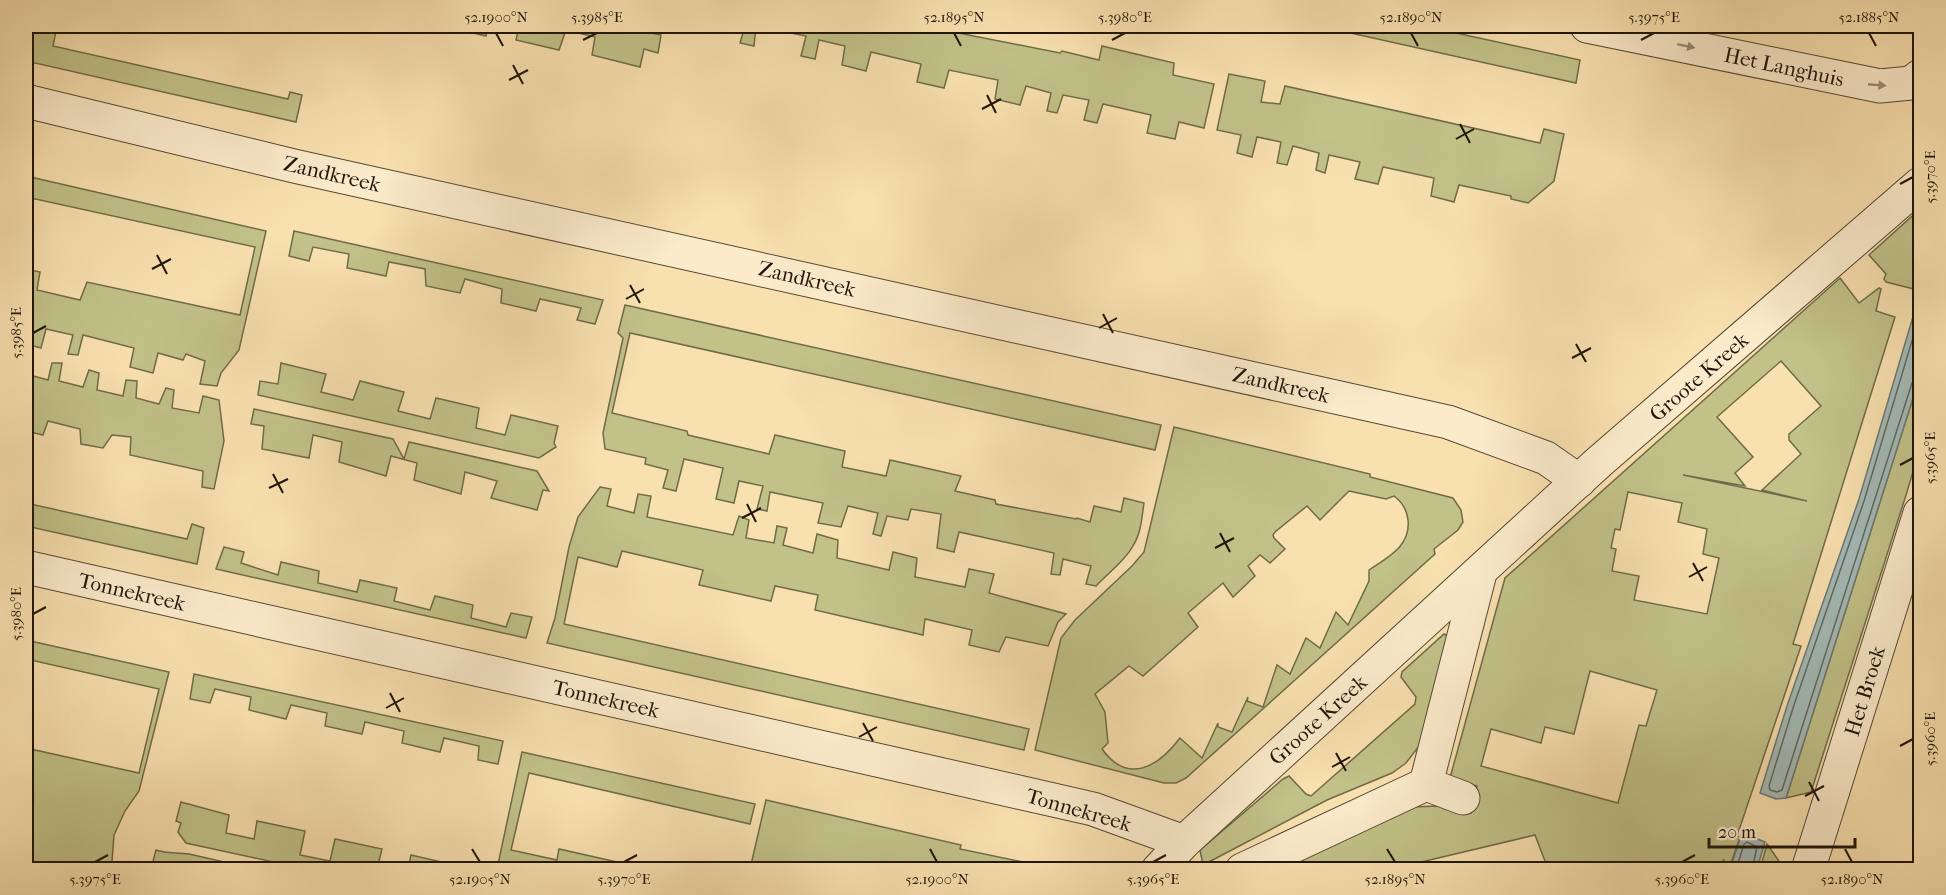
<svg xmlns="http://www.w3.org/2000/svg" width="1946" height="895" viewBox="0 0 1946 895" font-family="'IM FELL French Canon',serif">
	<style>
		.green { fill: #c1c188; stroke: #706b4a; stroke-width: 1.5; fill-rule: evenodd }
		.water { fill: #a3bab7; stroke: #6e7872; stroke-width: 1.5 }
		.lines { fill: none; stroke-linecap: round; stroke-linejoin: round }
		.shore { stroke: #606861; stroke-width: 1.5 }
		.street-casing { stroke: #554834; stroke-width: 35 }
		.street { stroke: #fbebcb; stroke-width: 33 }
		.oneway { fill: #988b75 }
		.ticks { fill: none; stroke: #1e150b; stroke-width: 2 }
		.labels { text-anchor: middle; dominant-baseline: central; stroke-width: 4.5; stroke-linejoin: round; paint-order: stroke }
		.street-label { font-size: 21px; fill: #1e150b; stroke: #fbebcb }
		.neatline { fill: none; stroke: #1e150b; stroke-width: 2 }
		.ticks-label { font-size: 15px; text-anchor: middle; fill: #1e150b }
	</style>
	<rect width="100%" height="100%" fill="#f9e0af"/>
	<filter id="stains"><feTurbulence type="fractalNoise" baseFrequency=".00333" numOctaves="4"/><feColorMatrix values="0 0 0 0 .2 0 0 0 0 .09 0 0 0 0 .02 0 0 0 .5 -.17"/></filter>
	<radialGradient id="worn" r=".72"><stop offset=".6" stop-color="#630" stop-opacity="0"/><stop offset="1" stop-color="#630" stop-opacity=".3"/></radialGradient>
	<g class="green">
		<polygon points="34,26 57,26 53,46 288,99 290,92 302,95 296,122 26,61 26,30 32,31"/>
		<polygon points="444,26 488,26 486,36"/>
		<polygon points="519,26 618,26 661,35 658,53 644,49 640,67 592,55 595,37 566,30 559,50 516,40"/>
		<polygon points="745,26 923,26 1060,53 1062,51 1099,60 1102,46 1174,63 1173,75 1214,84 1204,128 1179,122 1175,139 1147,133 1151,115 1103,104 1097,123 1084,120 1089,100 1063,95 1057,113 1047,111 1051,93 1026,86 1020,105 995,99 998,80 949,70 944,88 917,82 921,64 871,52 866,71 842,65 845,46 819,40 815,59 801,56 806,36 756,26 754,46 740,43"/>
		<polygon points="1319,26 1424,26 1580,60 1576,83"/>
		<polygon points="1229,74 1265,81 1261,102 1280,104 1285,86 1540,143 1544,129 1564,134 1554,181 1528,203 1511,199 1511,196 1459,185 1454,202 1431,196 1434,178 1383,167 1378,184 1355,179 1360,162 1329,155 1325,173 1316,170 1319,153 1293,146 1287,165 1277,163 1281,142 1257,137 1252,157 1237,153 1241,135 1217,130"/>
		<polygon points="26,176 266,231 239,350 221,373 217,386 200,384 205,361 186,354 183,360 158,353 153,373 130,367 134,348 83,335 78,355 68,354 73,335 46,329 41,348 26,344 26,269 40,272 37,290 80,300 87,282 240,315 255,247 26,197"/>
		<polygon points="1920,209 1920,281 1918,290 1886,282 1884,279 1886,274 1869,255"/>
		<polygon points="294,231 603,300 595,324 577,320 581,308 540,299 536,311 501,303 502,289 465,279 460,293 426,286 425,269 389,262 386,276 347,268 349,254 313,247 309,261 289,256"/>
		<path d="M1840,278l19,25 20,-15 2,1 -5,22 19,6 -102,327 8,2 -64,190 3,1 -11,32h-7l2,-10 -4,10h-172l-13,-34 -143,34 -121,1 138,-63 31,-1 31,7 6,-27 -27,-8 55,-200zM1781,361l40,45 -32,28v6l12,14 -39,36 45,11 -124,-26 62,11 -10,-13 18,-16 -36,-40zM1628,492l54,11 -4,19 29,7 -4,25 16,4 -12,56 -73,-14 5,-24 -27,-5 4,-22 -5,-1 4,-19 5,1zM1590,671l67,19 -11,36 -7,-1 -21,78 -137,-37 10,-37 50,14 4,-16 29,7z"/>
		<path d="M625,305l536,120 -6,25 -525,-117 -18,80 75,18 1,4 81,19 6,-19 70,16 -3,16 44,9 4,-16 71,16 -6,15 40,9 1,4 80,15 1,-1 13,4 4,-16 27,6 3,-14 20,5c-2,13 -3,30 -10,41 -8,16 -26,29 -38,42l-10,-2 5,-18 -28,-7 -3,16 -9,-1 3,-21 -95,-21 -5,20 -17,-4 4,-34 -30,-5 -3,11 -21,-4 -6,20 -8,-2 5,-21 -30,-7 -7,21 -23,-4 5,-20 -53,-11 -3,19 -10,-2 6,-23 -24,-5 -5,22 -18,-4 7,-31 -39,-9 -8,32 -13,-3 5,-18 -23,-6 1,-6 -41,-9 -2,-16 20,-95 -5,-5z"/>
		<polygon points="52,363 62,363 59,381 83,387 89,370 99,373 97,390 123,396 126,380 137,381 136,398 159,404 166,388 174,390 172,408 199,413 203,396 219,400 224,441 214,489 202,487 203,471 130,455 131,437 112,435 103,448 81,444 80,429 48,421 43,435 26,431 26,374 48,380"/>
		<polygon points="281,363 326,374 321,392 353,400 360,381 404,392 398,411 430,419 436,398 479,408 476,428 505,435 511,415 558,426 554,443 556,447 539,458 258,395 260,381 278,384"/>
		<polygon points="1920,376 1920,448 1907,492 1811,792 1786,798"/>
		<polygon points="254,409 393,439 404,459 409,442 537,471 549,491 543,490 537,510 491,498 497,481 465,472 461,494 414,480 417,463 391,456 386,476 339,462 342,442 313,435 309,458 262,449 264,426 251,424"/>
		<path d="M1174,427l196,47v3l83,21 8,12 2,12 -5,8 -24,19 1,5 -249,224 -10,5h-12l-129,-33 26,-112 14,-18 57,-54 12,-14zM1349,491l37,8 8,-3c8,6 13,14 14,24 3,26 -20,37 -39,50v11l-21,44 -12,-13 -16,36 -14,-10 -16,36 -13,-9 -14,42 -16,-6 1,-4 -16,35 -14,-5v-4l-16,35 -22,-20c-22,29 -52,47 -78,11l6,-6 -3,-31 -10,-18 34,-28 14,10 55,-49 -10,-14 35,-30 10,14 22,-21 -7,-10 12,-11 10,8 15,-14 -11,-11 -1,-3 2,-3 32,-26 13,14z"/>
		<polygon points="600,487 611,489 607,506 634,513 638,494 651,496 647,517 733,535 739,516 749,520 746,538 774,543 777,526 787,528 783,545 813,553 817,534 838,540 837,558 889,570 893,552 917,558 915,577 965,587 969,569 994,574 989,593 1066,614 1058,622 1048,646 1006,637 999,652 969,645 972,630 925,619 923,635 815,610 818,595 775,586 771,601 699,585 703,570 622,551 617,567 578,557 564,624 1029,729 1024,750 547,643 555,618 569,547 578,517"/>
		<polygon points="26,503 187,539 192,524 204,528 197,564 26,526"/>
		<polygon points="224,547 244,552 241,563 278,575 281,562 319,571 318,583 357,592 360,580 397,588 394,601 430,610 435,596 473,605 471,618 506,627 511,613 532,617 526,638 216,569"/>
		<polygon points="1444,634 1448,636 1423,741 1406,763 1392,773 1327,800 1203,865 1200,850 1283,779 1289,776 1306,794 1311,796 1415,704 1416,697 1401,677 1402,672"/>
		<polygon points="26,640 169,672 139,791 125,811 114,835 112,861 114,869 26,869 26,748 139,773 159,689 26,659"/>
		<polygon points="194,674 503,741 498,764 478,760 479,746 444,738 440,752 402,743 404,731 365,722 362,734 325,726 327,713 291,705 286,719 249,710 251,697 215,689 210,703 190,699"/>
		<polygon points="522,752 755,804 750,824 529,773 511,850 557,860 559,849 648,869 497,869"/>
		<polygon points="766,800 961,845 960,849 1037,865 1049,869 992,869 988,865 979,870 945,864 939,870 750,869"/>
		<polygon points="181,802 229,815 226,833 254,839 257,821 305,831 300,855 330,861 335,839 382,849 377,869 305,869 186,843 178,832 181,823 176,821"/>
		<polygon points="1767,844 1783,867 1784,869 1760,869"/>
		<path d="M156,850c12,4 21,2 33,4 22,5 44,10 66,15h-90v-1l-13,-3z"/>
		<polygon points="411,855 459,866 459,869 408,869"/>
	</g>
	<g class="water">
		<polygon points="1920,293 1920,376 1786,798 1776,799 1760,793 1787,706 1859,499"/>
		<polygon points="1742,833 1765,842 1757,869 1730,869"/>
	</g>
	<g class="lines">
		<g class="shore">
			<polyline points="1920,314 1864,501 1793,708 1769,786 1770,790 1777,792 1782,790 1912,383 1915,379 1920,378"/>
			<polyline points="1736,870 1744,844 1747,842 1757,847 1752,870"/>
		</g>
		<defs>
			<g id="street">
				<polyline points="1587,26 1880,86 1911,83 1920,76"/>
				<polyline points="26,101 294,166 1448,422 1546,458 1579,481"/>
				<polyline points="26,567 1093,809 1184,842"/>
				<polyline points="1426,784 1463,798"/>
				<polyline points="1158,870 1184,842 1599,462 1920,184"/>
				<polyline points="1242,870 1426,784 1480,573"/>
				<polyline points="1808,870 1920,513"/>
			</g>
		</defs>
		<use href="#street" class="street-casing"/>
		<use href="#street" class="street"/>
	</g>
	<defs><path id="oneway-solid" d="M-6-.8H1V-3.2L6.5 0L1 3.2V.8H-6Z" transform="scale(1.5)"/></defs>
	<g class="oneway">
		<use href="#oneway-solid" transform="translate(1686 46) rotate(12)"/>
		<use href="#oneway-solid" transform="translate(1877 85) rotate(5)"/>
	</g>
	<path class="ticks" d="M496,33l7,13M954,33l7,13M1411,33l7,13M1869,33l7,13M583,40l14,-7M1112,40l13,-7M1641,40l13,-7M513,65l10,19M509,80l19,-10M987,95l9,18M982,109l19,-10M1460,124l10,19M1456,139l18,-10M1900,184l13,-7M157,255l10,19M152,269l19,-10M630,285l10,18M626,299l18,-10M1103,314l10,19M1099,328l18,-10M33,333l13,-7M1576,344l10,18M1572,358l19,-10M1900,465l13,-7M273,474l10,19M269,488l19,-9M747,504l9,18M742,518l19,-10M1220,533l10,19M1215,548l19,-10M1693,563l10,18M1689,577l18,-10M33,614l13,-7M390,693l10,19M386,708l18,-10M863,723l10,18M859,737l18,-10M1900,746l13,-7M1336,753l10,18M1332,767l18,-10M1809,782l10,19M1805,796l19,-10M472,849l8,13M930,849l7,13M1387,849l8,13M1845,849l7,13M95,862l13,-7M624,862l13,-7M1153,862l13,-7M1682,862l13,-7"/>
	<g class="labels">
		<g class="street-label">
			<text transform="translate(1784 67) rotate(12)">Het Langhuis</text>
			<text transform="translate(332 174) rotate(13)">Zandkreek</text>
			<text transform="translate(807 279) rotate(13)">Zandkreek</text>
			<text transform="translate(1699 377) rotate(-41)">Groote Kreek</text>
			<text transform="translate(1281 385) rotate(13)">Zandkreek</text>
			<text transform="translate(132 592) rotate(13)">Tonnekreek</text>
			<text transform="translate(1865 691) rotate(-73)">Het Broek</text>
			<text transform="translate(606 699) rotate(13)">Tonnekreek</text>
			<text transform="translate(1318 720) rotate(-42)">Groote Kreek</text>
			<text transform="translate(1079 810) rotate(16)">Tonnekreek</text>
		</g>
	</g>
	<rect width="1946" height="895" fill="none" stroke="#f9e0af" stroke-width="66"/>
	<path d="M1709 838v9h146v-9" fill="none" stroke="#1e150b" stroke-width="3"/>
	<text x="1718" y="838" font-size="18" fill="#1e150b" stroke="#fbebcb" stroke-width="4.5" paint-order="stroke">20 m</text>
	<rect x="33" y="33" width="1880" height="829" class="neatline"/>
	<g class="ticks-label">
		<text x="496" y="22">52.1900°N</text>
		<text x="597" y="22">5.3985°E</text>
		<text x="954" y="22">52.1895°N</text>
		<text x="1125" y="22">5.3980°E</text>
		<text x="1411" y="22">52.1890°N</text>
		<text x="1654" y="22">5.3975°E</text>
		<text x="1869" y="22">52.1885°N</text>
		<text transform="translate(1930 177) rotate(-90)" y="5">5.3970°E</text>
		<text transform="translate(16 333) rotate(-90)" y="5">5.3985°E</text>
		<text transform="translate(1930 458) rotate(-90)" y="5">5.3965°E</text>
		<text transform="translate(16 614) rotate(-90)" y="5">5.3980°E</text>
		<text transform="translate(1930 739) rotate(-90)" y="5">5.3960°E</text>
		<text x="95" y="884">5.3975°E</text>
		<text x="480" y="884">52.1905°N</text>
		<text x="624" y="884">5.3970°E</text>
		<text x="937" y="884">52.1900°N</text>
		<text x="1153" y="884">5.3965°E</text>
		<text x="1395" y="884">52.1895°N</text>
		<text x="1682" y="884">5.3960°E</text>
		<text x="1852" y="884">52.1890°N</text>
	</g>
	<rect width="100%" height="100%" filter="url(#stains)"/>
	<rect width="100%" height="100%" fill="url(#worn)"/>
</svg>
